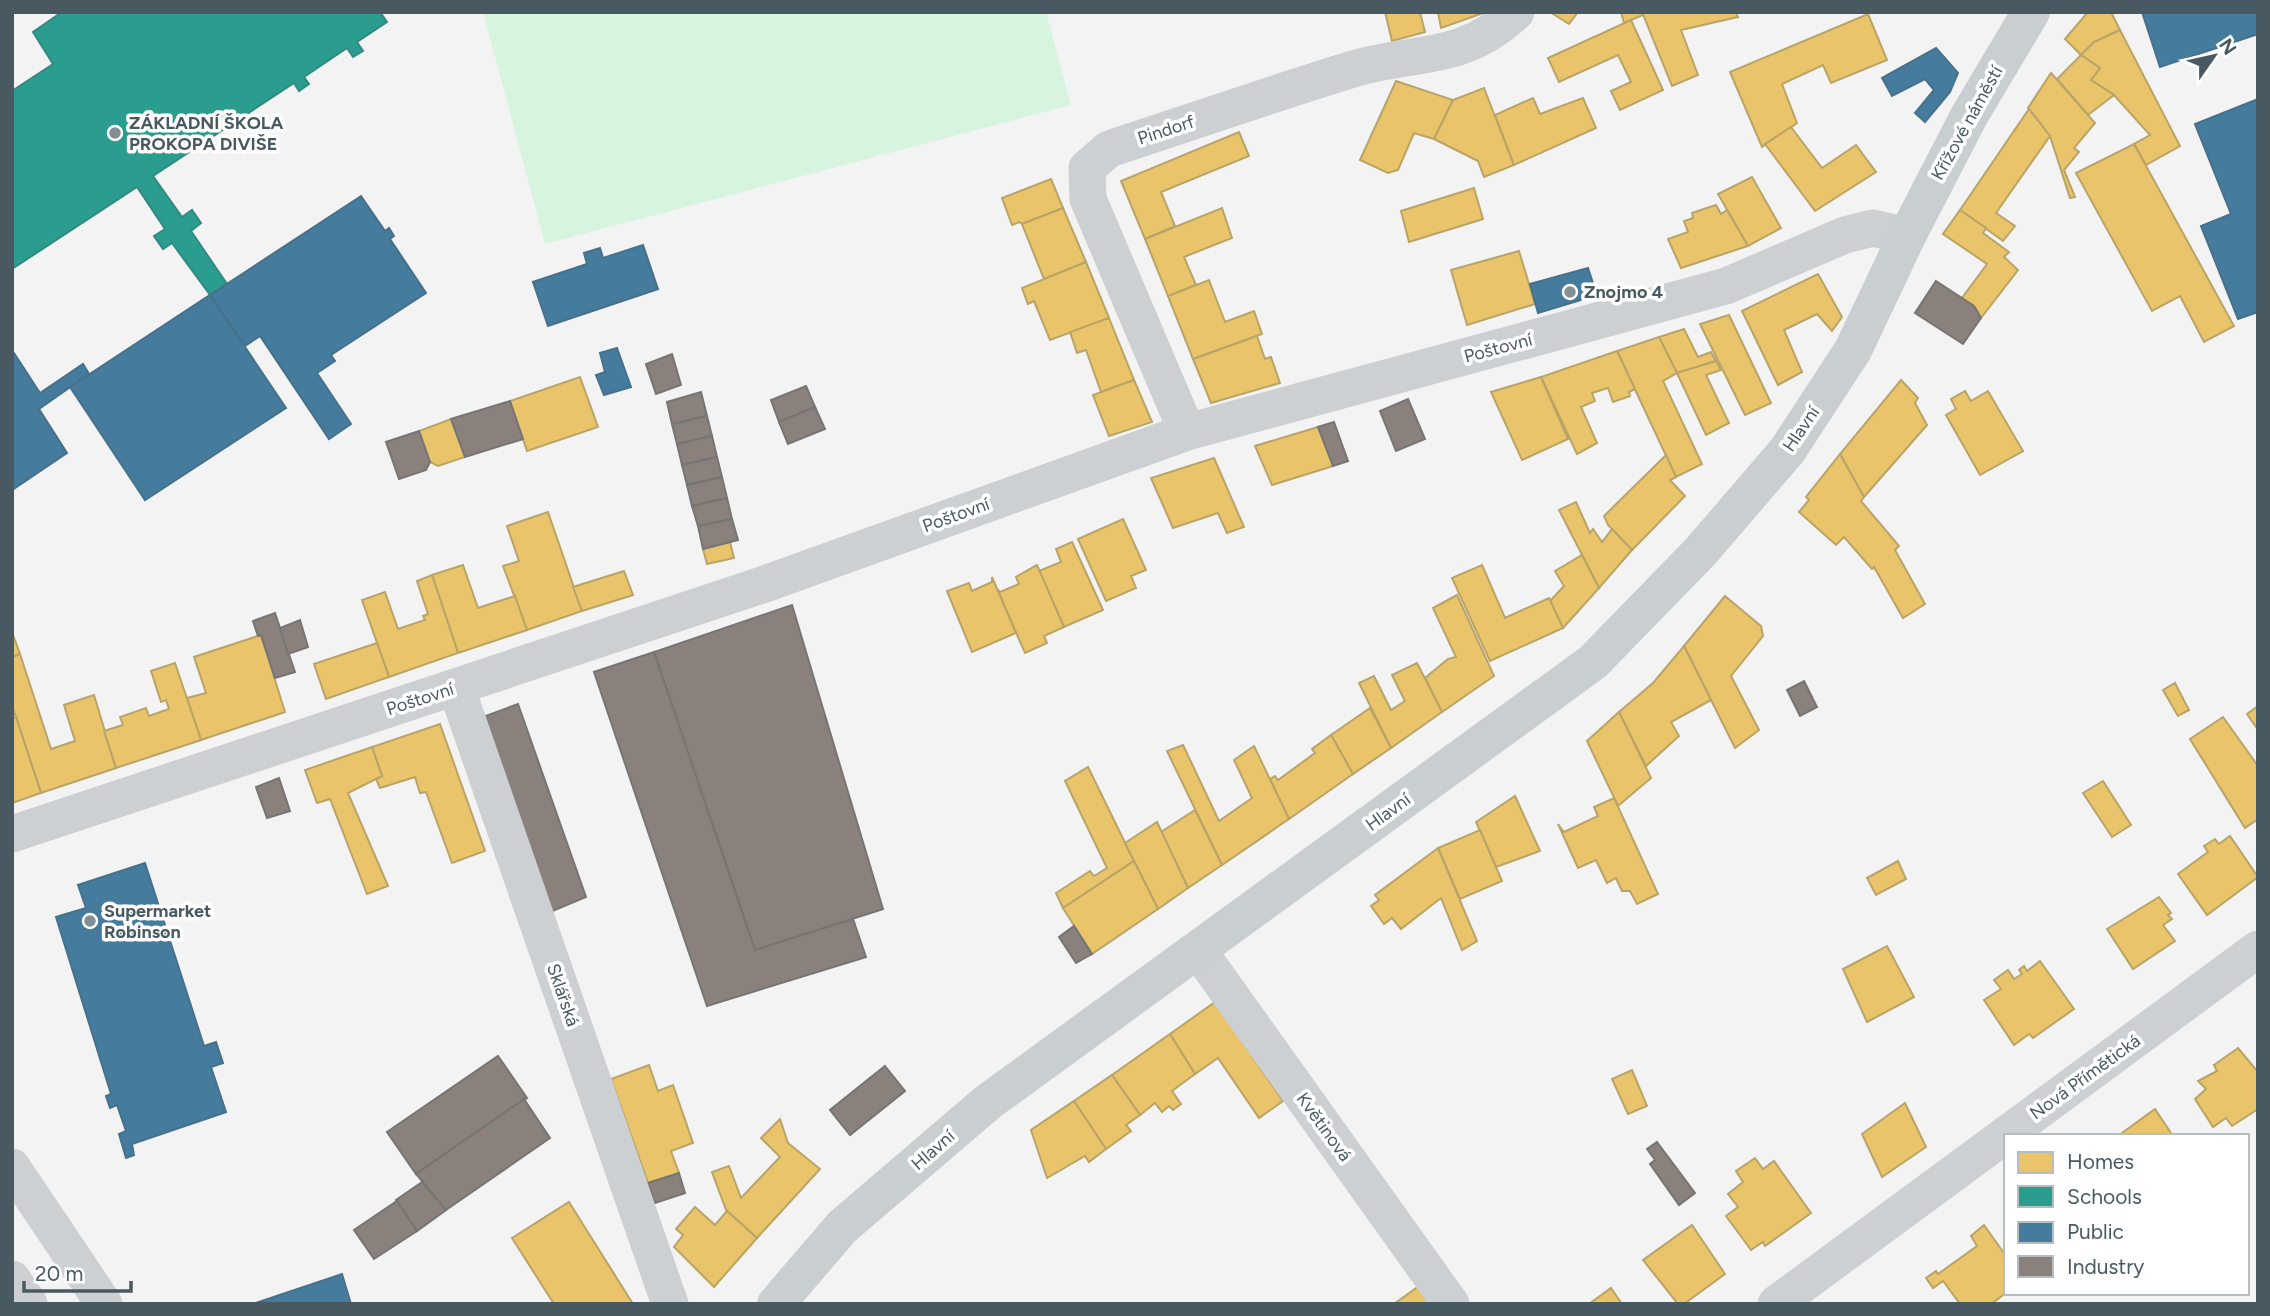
<svg xmlns="http://www.w3.org/2000/svg" width="2270" height="1316" viewBox="0 0 2270 1316" font-family="Figtree,sans-serif">
	<style>
		.green { fill: #d7f4df }
		.homes { fill: #e9c46a; stroke: #b9a468; stroke-width: 2 }
		.schools { fill: #2a9d8f; stroke: #338982; stroke-width: 2 }
		.public { fill: #457b9d; stroke: #46718b; stroke-width: 2 }
		.industry { fill: #8a817c; stroke: #767574; stroke-width: 2 }
		.lines { fill: none; stroke-linecap: round; stroke-linejoin: round }
		.minor { stroke: #cdd0d2; stroke-width: 37 }
		.major { stroke: #c9ced1; stroke-width: 38 }
		.poi-dot { fill: #848f95; stroke: #fff; stroke-width: 2.5 }
		.labels { text-anchor: middle; dominant-baseline: central; stroke-width: 7; stroke-linejoin: round; paint-order: stroke }
		.poi-label { font-size: 18px; font-weight: bold; fill: #485962; stroke: #fff; text-anchor: start }
		.street-label { font-size: 18px; fill: #485962; stroke: #fff }
	</style>
	<rect width="100%" height="100%" fill="#f4f3f3"/>
	<polygon class="green" points="483,12 1046,12 1071,105 545,244"/>
	<g class="homes">
		<polygon points="1385,12 1420,12 1425,32 1392,41"/>
		<polygon points="1438,12 1486,12 1441,28"/>
		<polygon points="1550,12 1578,12 1569,24"/>
		<polygon points="1621,12 1642,12 1643,15 1624,23"/>
		<polygon points="1642,12 1736,12 1738,17 1681,30 1698,75 1672,86"/>
		<polygon points="2088,12 2111,12 2120,30 2094,42 2081,55 2065,39"/>
		<polygon points="1868,14 1887,60 1831,83 1823,65 1782,84 1797,123 1762,147 1730,72"/>
		<polygon points="1631,20 1663,90 1620,110 1611,91 1631,82 1618,55 1559,82 1548,58"/>
		<polygon points="2120,30 2180,146 2146,165 2134,144 2150,135 2114,95 2091,80 2100,68 2081,55 2094,42"/>
		<polygon points="2081,55 2100,68 2091,80 2114,95 2088,115 2057,79"/>
		<polygon points="2051,73 2095,123 2074,148 2079,152 2064,170 2075,197 2070,198 2050,136 2028,108"/>
		<polygon points="1396,81 1453,100 1434,139 1414,133 1398,170 1388,173 1360,160"/>
		<polygon points="1484,88 1514,165 1484,177 1478,161 1434,139 1453,100"/>
		<polygon points="1533,98 1540,114 1583,98 1596,128 1514,165 1495,115"/>
		<polygon points="2029,109 2050,136 1996,213 2015,226 2003,241 1960,210"/>
		<polygon points="1791,127 1822,168 1856,145 1876,172 1815,211 1765,144"/>
		<polygon points="1239,132 1249,156 1161,192 1175,226 1145,239 1121,181"/>
		<polygon points="2134,144 2234,326 2204,342 2180,296 2152,311 2076,173"/>
		<polygon points="1752,177 1781,228 1748,246 1718,194"/>
		<polygon points="1051,179 1063,208 1022,224 1020,222 1012,225 1002,198"/>
		<polygon points="1474,188 1483,219 1409,242 1401,211"/>
		<polygon points="1716,205 1721,214 1727,210 1748,246 1681,268 1668,239 1688,232 1684,221 1693,218 1692,213"/>
		<polygon points="1063,208 1086,262 1044,279 1022,224"/>
		<polygon points="1222,208 1232,238 1184,257 1196,285 1168,296 1145,239"/>
		<polygon points="1960,210 1986,228 1983,233 2009,252 2004,257 2018,270 1981,318 1974,306 1962,298 1987,264 1943,234"/>
		<polygon points="1519,251 1535,304 1467,325 1451,270"/>
		<polygon points="1086,262 1109,318 1050,340 1034,301 1028,304 1022,288"/>
		<polygon points="1818,274 1842,317 1832,331 1817,314 1784,330 1802,372 1778,385 1742,311"/>
		<polygon points="1209,280 1225,322 1254,311 1262,334 1193,359 1168,296"/>
		<polygon points="1729,315 1771,403 1745,415 1700,324"/>
		<polygon points="1109,318 1134,380 1101,392 1086,350 1077,353 1070,332"/>
		<polygon points="1684,329 1698,357 1711,352 1716,361 1677,373 1659,337"/>
		<polygon points="1257,336 1265,359 1271,357 1280,383 1211,403 1193,359"/>
		<polygon points="1659,337 1677,373 1663,381 1702,464 1676,477 1617,351"/>
		<polygon points="1617,351 1635,389 1629,392 1630,396 1613,402 1608,388 1592,393 1595,401 1581,407 1597,443 1577,454 1541,377"/>
		<polygon points="1716,361 1721,370 1706,375 1729,423 1706,435 1677,373"/>
		<polygon points="580,377 598,427 527,451 510,401"/>
		<polygon points="1541,377 1568,439 1522,460 1491,392"/>
		<polygon points="1134,380 1152,422 1109,436 1093,395"/>
		<polygon points="1901,380 1918,398 1915,403 1927,425 1864,497 1840,454"/>
		<polygon points="1965,391 1971,401 1988,391 2023,451 1980,475 1946,415 1956,409 1951,399"/>
		<polygon points="451,419 465,457 438,466 430,462 419,431"/>
		<polygon points="1318,427 1333,466 1272,485 1255,446"/>
		<polygon points="1840,454 1864,497 1861,501 1899,546 1895,550 1925,604 1903,618 1874,567 1872,569 1844,537 1836,545 1799,512 1809,500 1806,497"/>
		<polygon points="1666,455 1676,477 1670,480 1685,496 1632,550 1608,525 1604,516"/>
		<polygon points="1214,458 1244,527 1227,533 1218,513 1173,528 1151,478"/>
		<polygon points="1576,502 1590,533 1593,529 1602,542 1612,529 1632,550 1599,588 1559,510"/>
		<polygon points="548,512 582,611 527,630 503,566 519,561 507,526"/>
		<polygon points="1123,519 1146,570 1131,576 1136,588 1106,601 1078,539"/>
		<polygon points="730,542 734,558 707,564 703,549"/>
		<polygon points="1072,542 1103,610 1064,627 1039,571 1061,562 1056,549"/>
		<polygon points="1582,555 1599,588 1563,628 1550,601 1564,586 1555,571"/>
		<polygon points="463,565 478,608 515,596 527,630 458,653 432,575"/>
		<polygon points="1037,565 1064,627 1044,636 1047,643 1025,653 997,589 1000,592 1019,584 1016,577"/>
		<polygon points="1482,565 1505,618 1549,598 1563,628 1490,661 1452,578"/>
		<polygon points="624,571 633,595 582,611 573,587"/>
		<polygon points="432,575 458,653 389,677 362,600 385,592 398,629 425,620 423,616 428,614 417,581"/>
		<polygon points="992,577 1016,633 972,652 947,591 969,583 972,591 992,582"/>
		<polygon points="1457,595 1494,676 1442,712 1425,678 1448,659 1456,657 1433,608"/>
		<polygon points="1725,596 1761,626 1763,636 1731,676 1759,730 1735,748 1684,646"/>
		<polygon points="12,632 20,654 12,657"/>
		<polygon points="261,635 285,712 201,740 187,698 206,693 194,657"/>
		<polygon points="377,643 389,677 326,699 314,664"/>
		<polygon points="1684,646 1711,700 1671,722 1679,736 1646,766 1619,712 1653,683"/>
		<polygon points="20,654 51,749 75,741 64,705 94,695 116,768 41,793 12,705 12,657"/>
		<polygon points="175,663 201,740 116,768 104,731 123,725 120,717 146,708 149,716 169,709 166,700 161,702 151,671"/>
		<polygon points="1417,663 1442,712 1391,748 1359,683 1374,676 1391,710 1405,701 1392,675"/>
		<polygon points="2175,683 2189,710 2178,716 2163,690"/>
		<polygon points="2258,706 2258,730 2247,714"/>
		<polygon points="1370,708 1391,748 1353,774 1331,735"/>
		<polygon points="1619,712 1651,778 1618,806 1587,741"/>
		<polygon points="16,717 41,793 12,803 12,718"/>
		<polygon points="2223,717 2258,766 2258,819 2245,828 2190,739"/>
		<polygon points="440,724 485,851 452,863 426,792 420,793 415,777 380,788 376,779 382,776 372,747"/>
		<polygon points="1331,735 1353,774 1289,819 1270,779 1275,776 1278,780 1315,753 1312,749"/>
		<polygon points="1183,745 1219,821 1252,798 1234,760 1254,746 1289,819 1222,865 1167,751"/>
		<polygon points="372,747 382,776 348,793 388,886 367,894 330,799 317,803 305,770"/>
		<polygon points="1088,767 1134,861 1063,908 1056,893 1090,871 1094,876 1107,868 1065,781"/>
		<polygon points="2103,781 2131,825 2112,837 2083,793"/>
		<polygon points="1515,796 1540,851 1496,867 1476,822"/>
		<polygon points="1614,798 1658,894 1637,904 1630,891 1622,891 1616,878 1607,883 1596,860 1578,868 1558,824 1564,832 1598,816 1594,807"/>
		<polygon points="1195,810 1222,865 1188,888 1161,832"/>
		<polygon points="1157,822 1188,888 1158,909 1125,843"/>
		<polygon points="1480,830 1502,881 1460,899 1438,848"/>
		<polygon points="2230,836 2258,877 2207,915 2178,874 2208,852 2204,846 2215,839 2219,844"/>
		<polygon points="1438,848 1477,941 1462,950 1441,898 1401,929 1392,918 1384,924 1371,906 1379,900 1375,895"/>
		<polygon points="1134,861 1158,909 1092,954 1063,908"/>
		<polygon points="1898,861 1906,879 1876,895 1867,878"/>
		<polygon points="2159,897 2171,913 2168,915 2172,919 2163,925 2175,941 2133,969 2107,929"/>
		<polygon points="1887,946 1914,997 1867,1022 1843,969"/>
		<polygon points="2040,961 2074,1009 2033,1038 2029,1034 2014,1045 1984,1000 2001,989 1994,980 2008,970 2014,979 2022,974 2019,970 2024,966 2027,971"/>
		<polygon points="1215,1002 1283,1101 1259,1118 1218,1058 1195,1074 1170,1034"/>
		<polygon points="1170,1034 1195,1074 1172,1091 1181,1104 1173,1110 1169,1106 1162,1112 1155,1103 1140,1115 1112,1075"/>
		<polygon points="2238,1048 2258,1072 2258,1109 2232,1126 2226,1118 2213,1127 2195,1099 2206,1089 2198,1081 2217,1071 2214,1065"/>
		<polygon points="649,1065 658,1091 673,1085 693,1143 671,1151 679,1173 648,1183 611,1079"/>
		<polygon points="1632,1070 1647,1106 1628,1114 1612,1079"/>
		<polygon points="1112,1075 1140,1115 1126,1125 1131,1131 1106,1149 1074,1101"/>
		<polygon points="1074,1101 1106,1149 1089,1162 1085,1156 1047,1178 1031,1130"/>
		<polygon points="1905,1103 1926,1147 1882,1177 1862,1134"/>
		<polygon points="2155,1109 2173,1136 2124,1136 2122,1133"/>
		<polygon points="780,1119 788,1143 820,1169 757,1238 726,1210 712,1172 729,1166 741,1198 780,1157 761,1138"/>
		<polygon points="1755,1158 1763,1169 1774,1161 1811,1213 1765,1246 1763,1242 1751,1250 1726,1216 1738,1207 1728,1194 1743,1182 1736,1171"/>
		<polygon points="569,1202 633,1304 554,1304 512,1238"/>
		<polygon points="695,1207 715,1225 727,1211 757,1238 714,1287 674,1247 683,1235 676,1229"/>
		<polygon points="1692,1225 1725,1274 1684,1304 1678,1304 1643,1260"/>
		<polygon points="1984,1225 2006,1256 2006,1293 1991,1304 1960,1304 1943,1281 1933,1288 1926,1278 1936,1271 1938,1274 1977,1246 1971,1236"/>
		<polygon points="1419,1286 1432,1304 1394,1304"/>
		<polygon points="1611,1288 1622,1304 1589,1304"/>
	</g>
	<polygon class="schools" points="62,12 380,12 387,22 357,42 363,51 353,57 347,48 304,77 309,84 299,91 294,83 153,176 182,217 192,210 201,223 191,231 227,284 210,295 172,243 163,249 154,236 165,229 137,187 12,269 12,91 53,64 33,32"/>
	<g class="public">
		<polygon points="2142,12 2258,12 2258,34 2160,67"/>
		<polygon points="1936,48 1958,73 1950,92 1925,122 1915,113 1934,90 1925,79 1892,96 1882,78"/>
		<polygon points="2258,99 2258,312 2238,319 2201,226 2231,214 2195,124"/>
		<polygon points="361,196 385,231 389,228 394,236 390,239 426,293 331,355 335,361 317,373 351,424 329,439 260,336 245,346 210,295"/>
		<polygon points="643,245 658,289 548,326 533,282 587,264 584,253 600,248 603,258"/>
		<polygon points="1588,268 1597,295 1538,313 1530,284"/>
		<polygon points="210,295 286,408 145,500 70,387"/>
		<polygon points="617,348 631,387 604,395 596,375 605,372 600,353"/>
		<polygon points="12,350 40,393 83,364 89,374 39,409 67,453 12,490"/>
		<polygon points="145,863 204,1046 216,1042 223,1063 211,1067 226,1112 132,1144 134,1155 126,1158 119,1134 126,1131 117,1105 110,1108 106,1096 111,1094 56,917 86,908 78,885"/>
		<polygon points="342,1274 351,1304 253,1304"/>
	</g>
	<g class="industry">
		<polygon points="1936,281 1974,306 1981,318 1963,344 1915,313"/>
		<polygon points="672,354 681,385 656,394 646,364"/>
		<polygon points="806,386 815,407 779,422 771,400"/>
		<polygon points="701,392 707,416 672,424 667,402"/>
		<polygon points="1408,399 1425,439 1396,451 1380,411"/>
		<polygon points="510,401 523,439 465,457 451,419"/>
		<polygon points="815,407 825,429 788,444 779,422"/>
		<polygon points="707,416 712,436 677,444 672,424"/>
		<polygon points="1334,422 1348,461 1333,466 1318,427"/>
		<polygon points="419,431 430,462 426,470 399,479 386,442"/>
		<polygon points="712,436 717,457 682,465 677,444"/>
		<polygon points="717,457 722,477 687,485 682,465"/>
		<polygon points="722,477 727,498 692,506 687,485"/>
		<polygon points="727,498 732,519 698,526 692,506"/>
		<polygon points="732,519 738,540 703,549 698,526"/>
		<polygon points="792,605 883,909 755,950 654,652"/>
		<polygon points="275,613 295,672 275,678 261,635 258,636 253,621"/>
		<polygon points="300,620 308,647 288,654 280,628"/>
		<polygon points="654,652 755,950 853,919 866,957 707,1006 594,672"/>
		<polygon points="1804,681 1817,707 1800,716 1787,690"/>
		<polygon points="518,704 586,897 548,913 480,718"/>
		<polygon points="279,778 290,811 267,818 256,787"/>
		<polygon points="1074,926 1092,954 1076,963 1059,937"/>
		<polygon points="498,1056 527,1098 416,1174 387,1132"/>
		<polygon points="885,1066 905,1091 850,1135 830,1110"/>
		<polygon points="524,1099 550,1138 446,1210 416,1174"/>
		<polygon points="1657,1142 1695,1193 1679,1205 1650,1164 1655,1160 1647,1149"/>
		<polygon points="679,1173 685,1193 655,1203 648,1183"/>
		<polygon points="422,1182 446,1210 417,1231 396,1200"/>
		<polygon points="397,1201 417,1231 374,1259 354,1230"/>
	</g>
	<g class="lines">
		<g class="minor">
			<path d="M1187,432l-99,-233 -1,-31 22,-19c82,-27 163,-55 244,-80 65,-19 108,-6 163,-57"/>
			<polyline points="456,687 670,1304"/>
			<polyline points="12,834 762,585 1187,432 1726,286 1845,235 1873,228 1907,236"/>
			<polyline points="1198,950 1451,1304"/>
			<polyline points="12,1167 104,1304"/>
			<polyline points="12,1279 29,1304"/>
			<polyline points="1776,1304 2258,949"/>
		</g>
		<polyline class="major" points="776,1304 842,1227 988,1102 1593,662 1701,551 1787,451 1853,350 1907,236 1969,116 2031,12"/>
	</g>
	<g class="poi-dot">
		<circle cx="115" cy="133" r="7"/>
		<circle cx="1570" cy="292" r="7"/>
		<circle cx="90" cy="921" r="7"/>
	</g>
	<g class="labels">
		<g class="poi-label">
			<text x="129" y="123">ZÁKLADNÍ ŠKOLA<tspan x="129" dy="21">PROKOPA DIVIŠE</tspan></text>
			<text x="1584" y="292">Znojmo 4</text>
			<text x="104" y="911">Supermarket<tspan x="104" dy="21">Robinson</tspan></text>
		</g>
		<g class="street-label">
			<text transform="translate(1967 123) rotate(-61)">Křížové náměstí</text>
			<text transform="translate(1166 130) rotate(-18)">Pindorf</text>
			<text transform="translate(1498 348) rotate(-15)">Poštovní</text>
			<text transform="translate(1801 429) rotate(-56)">Hlavní</text>
			<text transform="translate(956 515) rotate(-20)">Poštovní</text>
			<text transform="translate(420 699) rotate(-18)">Poštovní</text>
			<text transform="translate(1388 812) rotate(-36)">Hlavní</text>
			<text transform="translate(563 995) rotate(71)">Sklářská</text>
			<text transform="translate(2085 1077) rotate(-36)">Nová Přímětická</text>
			<text transform="translate(1324 1127) rotate(54)">Květinová</text>
			<text transform="translate(933 1150) rotate(-41)">Hlavní</text>
		</g>
	</g>
	<rect width="2270" height="1316" fill="none" stroke="#485962" stroke-width="28"/>
	<rect x="2004" y="1134" width="245" height="161" fill="#ffffff" stroke="#b6bdc0" stroke-width="2"/>
	<rect x="2018" y="1152" width="35" height="21" fill="#e9c46a" stroke="#b6bdc0" stroke-width="2"/>
	<text x="2067" y="1169" font-size="21" fill="#485962">Homes</text>
	<rect x="2018" y="1186" width="35" height="21" fill="#2a9d8f" stroke="#b6bdc0" stroke-width="2"/>
	<text x="2067" y="1204" font-size="21" fill="#485962">Schools</text>
	<rect x="2018" y="1222" width="35" height="21" fill="#457b9d" stroke="#b6bdc0" stroke-width="2"/>
	<text x="2067" y="1239" font-size="21" fill="#485962">Public</text>
	<rect x="2018" y="1256" width="35" height="21" fill="#8a817c" stroke="#b6bdc0" stroke-width="2"/>
	<text x="2067" y="1274" font-size="21" fill="#485962">Industry</text>
	<g transform="translate(2214 56) rotate(56)" stroke="#ffffff" stroke-width="5" paint-order="stroke">
	<path d="M0-5L12 26L0 18L-12 26Z" fill="#485962"/>
	<text y="-10" font-size="19" font-weight="bold" text-anchor="middle" fill="#485962">N</text>
	</g>
	<path d="M24 1281v10h107v-10" fill="none" stroke="#485962" stroke-width="3.5"/>
	<text x="35" y="1281" font-size="21" fill="#485962" stroke="#ffffff" stroke-width="5" paint-order="stroke">20 m</text>
</svg>
